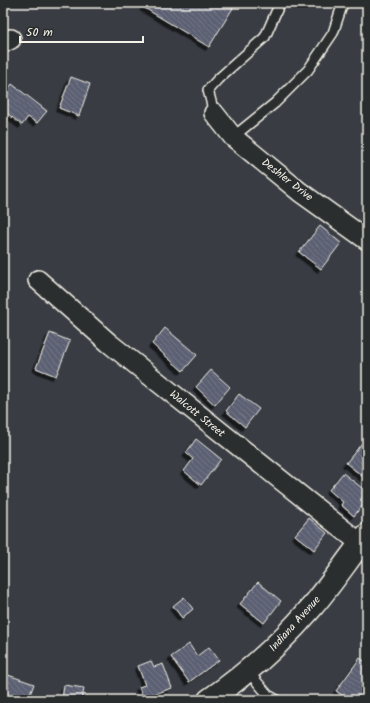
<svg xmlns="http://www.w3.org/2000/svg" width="370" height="703" viewBox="0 0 370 703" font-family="Kalam,sans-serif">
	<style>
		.building { fill: url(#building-back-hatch); stroke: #f4f1e8; filter: url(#shadow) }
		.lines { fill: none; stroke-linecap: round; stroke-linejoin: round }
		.service-casing { stroke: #f4f1e8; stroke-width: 12 }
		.minor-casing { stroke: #f4f1e8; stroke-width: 22 }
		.secondary-casing { stroke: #f4f1e8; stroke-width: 25 }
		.service { stroke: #2a2d2e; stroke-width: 9 }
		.minor { stroke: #2a2d2e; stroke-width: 19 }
		.secondary { stroke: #2a2d2e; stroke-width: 22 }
		.labels { text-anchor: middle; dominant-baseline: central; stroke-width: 3.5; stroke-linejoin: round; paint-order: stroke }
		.street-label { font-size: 11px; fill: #f4f1e8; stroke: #2a2d2e }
	</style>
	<defs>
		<pattern id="building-back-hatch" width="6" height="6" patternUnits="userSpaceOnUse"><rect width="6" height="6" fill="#5c6173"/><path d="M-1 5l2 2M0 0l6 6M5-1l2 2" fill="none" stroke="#747887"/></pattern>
		<filter id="shadow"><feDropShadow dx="-3.5" dy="3.5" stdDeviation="0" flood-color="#0009"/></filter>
	</defs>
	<rect width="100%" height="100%" fill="#393d43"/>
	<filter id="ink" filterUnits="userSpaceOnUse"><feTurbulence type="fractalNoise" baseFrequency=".025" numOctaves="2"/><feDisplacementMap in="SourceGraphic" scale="8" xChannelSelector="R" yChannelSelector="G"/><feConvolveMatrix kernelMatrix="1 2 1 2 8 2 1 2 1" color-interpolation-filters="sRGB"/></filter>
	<g filter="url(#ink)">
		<g class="building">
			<polygon points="146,3 236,3 209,47 143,7"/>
			<polygon points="71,77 90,84 79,116 59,108"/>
			<polygon points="12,84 47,111 37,123 28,117 22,125 3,110 3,96"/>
			<polygon points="320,226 341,243 321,269 299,252"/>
			<polygon points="165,328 197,355 183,371 152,344"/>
			<polygon points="50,333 70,341 56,376 36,368"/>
			<polygon points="211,370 230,387 215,405 196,387"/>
			<polygon points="239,394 259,409 245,427 226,411"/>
			<polygon points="196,439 221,459 201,485 184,471 193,459 186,453"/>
			<polygon points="362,443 367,447 367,480 346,463"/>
			<polygon points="343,473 367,492 360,500 364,503 354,516 341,505 343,502 329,490"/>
			<polygon points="309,518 327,533 314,550 295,535"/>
			<polygon points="258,582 281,601 264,623 240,604"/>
			<polygon points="184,597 193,609 182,618 173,606"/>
			<polygon points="189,644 197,656 209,647 219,660 189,682 171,657"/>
			<polygon points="360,658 367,663 367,686 357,700 349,700 336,691"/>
			<polygon points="151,661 154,667 163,664 172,688 143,698 139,687 145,685 138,666"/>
			<polygon points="8,675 34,684 28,700 3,700 3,691"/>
			<polygon points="64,685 84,688 82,700 62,700"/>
		</g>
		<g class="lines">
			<defs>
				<g id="service">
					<polyline points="214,113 208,90 218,79 265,37 280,3"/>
					<polyline points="233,137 275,103 308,70 333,33 343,3"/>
					<polyline points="247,670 268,695 277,700"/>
				</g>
				<g id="minor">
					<polyline points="3,43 11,39"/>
					<polyline points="214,113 233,137 300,192 367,240"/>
					<polyline points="38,280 109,343 360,543"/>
				</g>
				<path id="secondary" d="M209,700c38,-26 72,-57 102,-92 20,-23 37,-49 56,-73"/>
			</defs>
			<use href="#service" class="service-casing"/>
			<use href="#minor" class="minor-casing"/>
			<use href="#secondary" class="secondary-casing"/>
			<use href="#service" class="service"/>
			<use href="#minor" class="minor"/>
			<use href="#secondary" class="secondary"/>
		</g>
	</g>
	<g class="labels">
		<g class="street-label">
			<text transform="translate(287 180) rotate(38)">Deshler Drive</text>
			<text transform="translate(197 414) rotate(39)">Walcott Street</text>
			<text transform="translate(295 624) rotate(-48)">Indiana Avenue</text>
		</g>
	</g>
	<rect width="370" height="703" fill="none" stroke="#2a2d2e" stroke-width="16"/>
	<rect x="8" y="8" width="354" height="687" fill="none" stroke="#f4f1e8" stroke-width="1.5" filter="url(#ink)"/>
	<path d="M20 36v6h123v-6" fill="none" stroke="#f4f1e8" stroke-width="2"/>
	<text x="26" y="36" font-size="12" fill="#f4f1e8" stroke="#2a2d2e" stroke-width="3" paint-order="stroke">50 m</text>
</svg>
